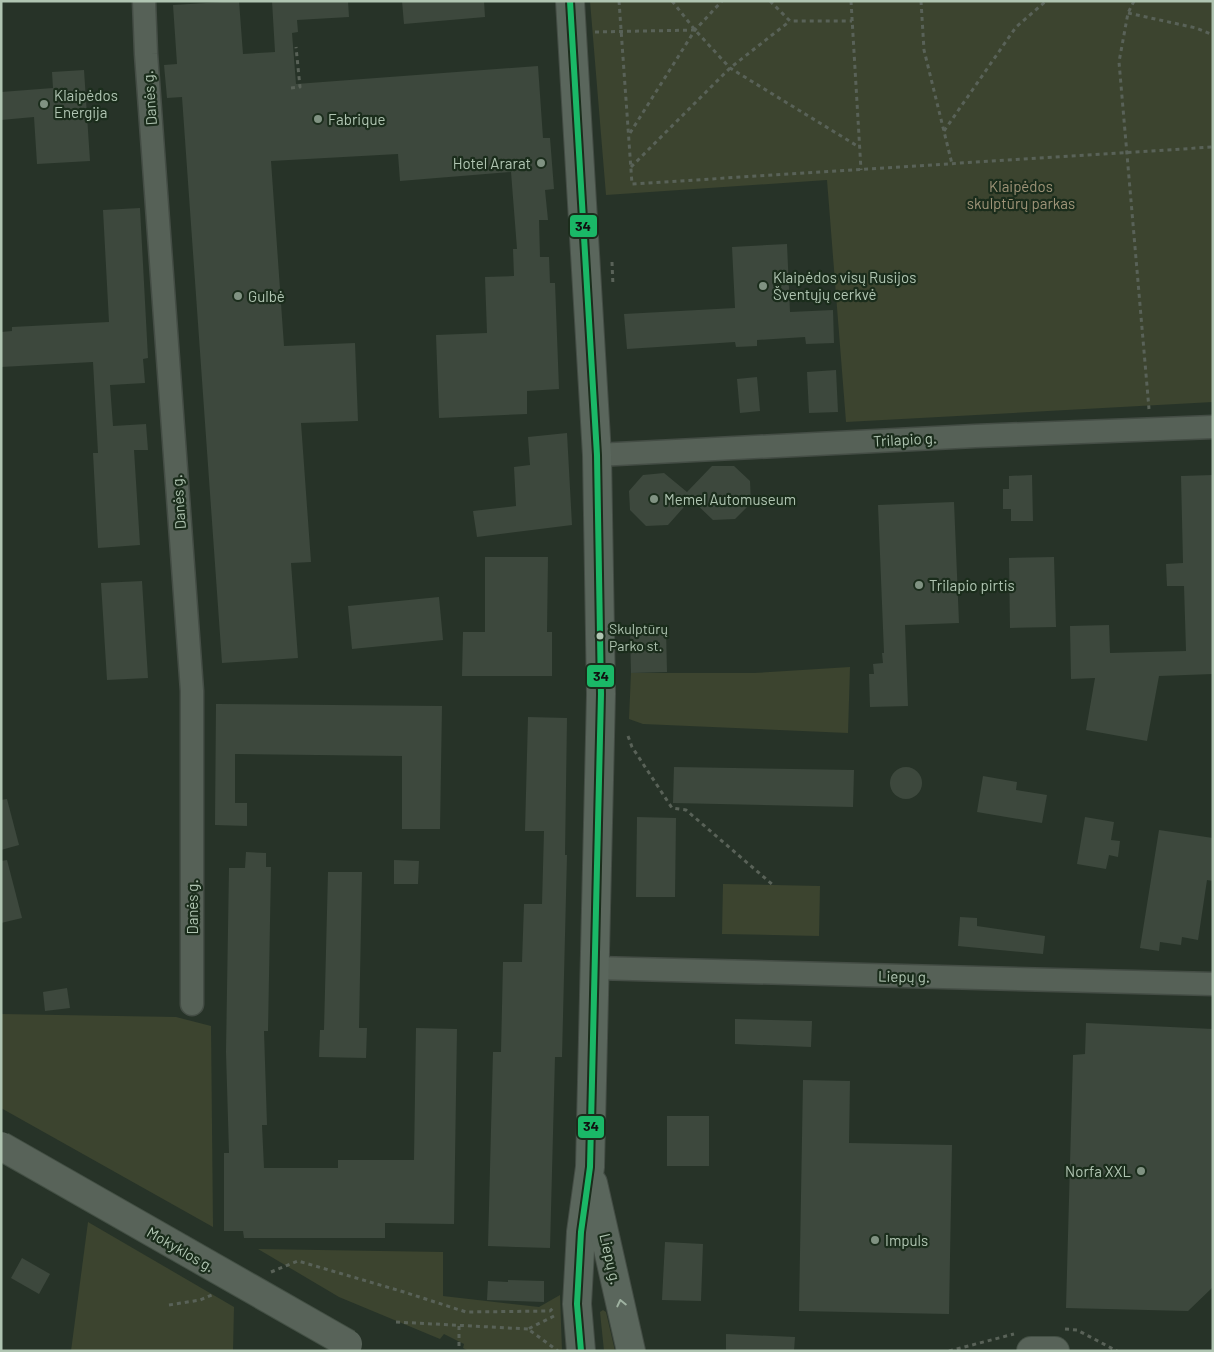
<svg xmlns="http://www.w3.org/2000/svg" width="1214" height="1352" viewBox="0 0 1214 1352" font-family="Barlow,sans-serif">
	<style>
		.green { fill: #3c442f }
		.building { fill: #3d483d }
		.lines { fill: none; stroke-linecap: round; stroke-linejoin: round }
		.street-casing { stroke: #444d45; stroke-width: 25 }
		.secondary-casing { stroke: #444d45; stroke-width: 30 }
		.primary-casing { stroke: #445045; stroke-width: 30 }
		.path { stroke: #596258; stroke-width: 3; stroke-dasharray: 4 4; stroke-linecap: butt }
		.street { stroke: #566157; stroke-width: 22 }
		.secondary { stroke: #5a665c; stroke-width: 28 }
		.primary { stroke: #586359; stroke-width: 28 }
		.primary-bridge-casing { stroke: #445045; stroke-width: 30; stroke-linecap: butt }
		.primary-bridge { stroke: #586359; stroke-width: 28 }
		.bus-1-casing { stroke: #1b2d1c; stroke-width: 10 }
		.bus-1 { stroke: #1ab867; stroke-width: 6 }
		.oneway { stroke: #9fb2a1 }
		.poi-dot { fill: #809282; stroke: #1b2d1c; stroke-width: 2 }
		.bus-dot { fill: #b0c5b2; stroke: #1b2d1c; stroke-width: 2 }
		.labels { text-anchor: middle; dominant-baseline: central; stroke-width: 4.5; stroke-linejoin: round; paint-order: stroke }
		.bus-label { font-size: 14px; fill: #b0c5b2; stroke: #1b2d1c; text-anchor: start }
		.poi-label { font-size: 15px; fill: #b0c5b2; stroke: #1b2d1c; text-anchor: start }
		.street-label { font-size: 15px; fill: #b0c5b2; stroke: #1b2d1c }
		.park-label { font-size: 15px; fill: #9f9478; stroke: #1b2d1c }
		.line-badge { stroke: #1b2d1c; stroke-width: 2 }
		.pale-badge-label { font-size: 14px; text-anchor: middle; font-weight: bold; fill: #111 }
	</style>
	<rect width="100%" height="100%" fill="#273328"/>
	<g class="green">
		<polygon points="590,1 1213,1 1213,402 846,422 827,180 606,195"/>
		<polygon points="850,667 848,733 643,724 629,719 631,673 754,673"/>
		<polygon points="723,884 820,886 819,936 722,934"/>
		<polygon points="1,1014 176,1017 211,1026 213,1227 1,1108"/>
		<polygon points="88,1222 234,1307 233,1351 71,1351"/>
		<polygon points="258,1249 443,1252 443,1296 539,1307 560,1295 562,1351 469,1351 463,1348 464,1344 444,1334 440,1339 339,1297"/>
		<polygon points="603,1310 606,1312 615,1351 604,1351 600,1312"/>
	</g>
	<g class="building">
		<polygon points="239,1 243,54 275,52 272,1 348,1 349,17 297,20 298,32 292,33 296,84 538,66 543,138 550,138 554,189 545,190 548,220 539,220 540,257 549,257 550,283 555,283 559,389 527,391 527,414 439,418 436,335 487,333 485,277 514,276 513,249 517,249 511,172 400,181 398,154 271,161 284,346 355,343 358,421 301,423 311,562 291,563 298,658 222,663 182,97 167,98 164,65 177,64 173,5"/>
		<polygon points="402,1 484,1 485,17 404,24"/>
		<polygon points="84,70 90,161 37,164 34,117 1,120 1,92 53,88 52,72"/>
		<polygon points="140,208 148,358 143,359 145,383 110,385 113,426 146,424 148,450 134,450 140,545 98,548 93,453 98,453 93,362 1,367 1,332 12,331 12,327 109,322 103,210"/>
		<polygon points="787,244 790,312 833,310 834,343 806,344 805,337 757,340 757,346 736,347 735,342 627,349 624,314 735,308 732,247"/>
		<polygon points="836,370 838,412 809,413 807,372"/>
		<polygon points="757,377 760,411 740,413 737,379"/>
		<polygon points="567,433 572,525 477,537 473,511 516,506 514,467 530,465 528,437"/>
		<polygon points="712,466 734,466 750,481 751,503 735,519 713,520 691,499 668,525 646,526 630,510 629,491 643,475 664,473 687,492"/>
		<polygon points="1032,475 1033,521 1011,521 1011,509 1003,509 1003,489 1009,489 1009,476"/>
		<polygon points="1213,475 1213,674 1159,676 1147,741 1086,730 1095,678 1071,679 1070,626 1109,625 1110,653 1186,651 1184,586 1167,586 1166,564 1183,563 1181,476"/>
		<polygon points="954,502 959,623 905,625 908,706 870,707 869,674 874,674 873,664 883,663 882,653 884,653 878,505"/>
		<polygon points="485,557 548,557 547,632 552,632 552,676 462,676 463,632 485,632"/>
		<polygon points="1054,557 1056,627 1010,628 1009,558"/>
		<polygon points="142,581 148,678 107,680 101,583"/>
		<polygon points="439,597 443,640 352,649 348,606"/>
		<polygon points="666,629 667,672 631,673 630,630"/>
		<polygon points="216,704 442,706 440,829 402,829 402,756 235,754 235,803 247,803 247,826 215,825"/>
		<polygon points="528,717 567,718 565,855 567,855 562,1057 555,1057 550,1248 488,1246 493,1052 501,1052 503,962 522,962 524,904 542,904 544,831 525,831"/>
		<polygon points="674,767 854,770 853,807 673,803"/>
		<circle cx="906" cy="783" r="16"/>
		<polygon points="983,776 1017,782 1016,790 1047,795 1042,823 977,812"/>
		<polygon points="7,799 19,845 1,850 1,800"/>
		<polygon points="637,817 676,818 675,897 636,897"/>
		<polygon points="1085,817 1114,822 1111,840 1120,841 1118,857 1109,855 1106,869 1077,864"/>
		<polygon points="1159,830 1213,838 1213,881 1207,880 1198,940 1182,937 1181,945 1160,942 1159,951 1140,948"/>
		<polygon points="246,852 266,853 266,867 271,867 268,1031 264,1031 267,1125 262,1125 264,1168 338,1168 338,1160 414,1160 416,1028 457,1029 454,1224 385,1223 385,1238 244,1238 243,1231 224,1231 224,1153 229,1153 226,1052 229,868 245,868"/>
		<polygon points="7,860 22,918 1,923 1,861"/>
		<polygon points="394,860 419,861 418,884 394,884"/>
		<polygon points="328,872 362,872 359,1028 367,1028 366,1058 319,1057 320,1030 324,1030"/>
		<polygon points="960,917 977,918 977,926 1045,936 1043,954 958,946"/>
		<polygon points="67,988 70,1008 45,1011 43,992"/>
		<polygon points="735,1019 812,1021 811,1047 735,1044"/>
		<polygon points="1086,1023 1213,1029 1213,1287 1188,1311 1066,1308 1073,1055 1085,1054"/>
		<polygon points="803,1080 850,1081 849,1143 952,1145 949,1314 799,1311"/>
		<rect x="667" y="1116" width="42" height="50"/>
		<polygon points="665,1242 703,1244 701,1301 662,1300"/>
		<polygon points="22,1258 50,1274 39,1294 11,1278"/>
		<polygon points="508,1280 544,1281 544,1302 487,1300 488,1281 508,1282"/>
		<polygon points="726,1334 795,1337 794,1351 726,1351"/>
	</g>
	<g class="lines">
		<defs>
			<g id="street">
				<polyline points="144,1 146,54 192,691 192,1004"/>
				<polyline points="597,455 975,436 1213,427"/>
				<polyline points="595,968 1213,984"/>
			</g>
			<g id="secondary">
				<polyline points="570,1 597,455 601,694 590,1167 581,1232 577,1304 581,1351"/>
				<polyline points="593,1183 631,1351"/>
			</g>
			<polyline id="primary" points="1031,1351 1055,1351"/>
		</defs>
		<use href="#street" class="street-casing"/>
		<use href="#secondary" class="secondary-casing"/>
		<use href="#primary" class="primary-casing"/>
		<g class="path">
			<polyline points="619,1 632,184 1213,147"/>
			<polyline points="672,1 695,30 730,68 859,147"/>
			<polyline points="770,1 790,21 852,21"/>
			<polyline points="851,1 861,170"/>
			<polyline points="921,1 924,50 952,164"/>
			<polyline points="1134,1 1128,13 1119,62 1149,409"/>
			<polyline points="1128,13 1196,28 1213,35"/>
			<polyline points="595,32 694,30"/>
			<polyline points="291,88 300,87 296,47"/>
			<polyline points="944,131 1016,27 1046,1"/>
			<polyline points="630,133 695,30 722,1"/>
			<polyline points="631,167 730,68 790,21"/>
			<polyline points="612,262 613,286"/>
			<polyline points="628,736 632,747 672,808 686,810 773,885"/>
			<polyline points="271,1272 298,1261 404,1292 466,1312 550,1311 554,1307"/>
			<polyline points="169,1305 200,1300 214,1294"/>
			<polyline points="554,1316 528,1329 558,1351"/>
			<polyline points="396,1322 528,1329"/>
			<polyline points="459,1326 459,1351"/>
			<polyline points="1065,1329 1077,1330 1117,1351"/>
			<polyline points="949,1351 1014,1334"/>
		</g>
		<use href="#street" class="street"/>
		<use href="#secondary" class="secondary"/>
		<use href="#primary" class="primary"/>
		<defs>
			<polyline id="primary-bridge" points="1,1146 348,1344"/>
		</defs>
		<use href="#primary-bridge" class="primary-bridge-casing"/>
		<use href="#primary-bridge" class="primary-bridge"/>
		<defs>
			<polyline id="bus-1" points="570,1 597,455 601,694 590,1167 581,1232 577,1304 581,1351"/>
		</defs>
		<use href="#bus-1" class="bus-1-casing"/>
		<use href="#bus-1" class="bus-1"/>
	</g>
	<defs><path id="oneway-chevron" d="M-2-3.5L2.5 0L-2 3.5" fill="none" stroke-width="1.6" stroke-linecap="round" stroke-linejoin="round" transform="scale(1.25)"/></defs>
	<use class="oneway" href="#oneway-chevron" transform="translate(621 1303) rotate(-103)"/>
	<g class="poi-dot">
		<circle cx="44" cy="104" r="5"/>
		<circle cx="318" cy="119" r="5"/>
		<circle cx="541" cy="163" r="5"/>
		<circle cx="763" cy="286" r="5"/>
		<circle cx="238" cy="296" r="5"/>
		<circle cx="654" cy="499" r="5"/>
		<circle cx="919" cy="585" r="5"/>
		<circle cx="1141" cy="1171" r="5"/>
		<circle cx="875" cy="1240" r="5"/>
	</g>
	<circle class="bus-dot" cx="600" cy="636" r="4.5"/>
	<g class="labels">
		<g class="bus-label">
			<text x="609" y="628">Skulptūrų<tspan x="609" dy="17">Parko st.</tspan></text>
		</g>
		<g class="poi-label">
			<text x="54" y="95">Klaipėdos<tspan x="54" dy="17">Energija</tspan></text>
			<text x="328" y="119">Fabrique</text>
			<text x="531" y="163" text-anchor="end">Hotel Ararat</text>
			<text x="773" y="277">Klaipėdos visų Rusijos<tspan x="773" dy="17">Šventųjų cerkvė</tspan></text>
			<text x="248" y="296">Gulbė</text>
			<text x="664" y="499">Memel Automuseum</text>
			<text x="929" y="585">Trilapio pirtis</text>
			<text x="1131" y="1171" text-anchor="end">Norfa XXL</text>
			<text x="885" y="1240">Impuls</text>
		</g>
		<g class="street-label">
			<text transform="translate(149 98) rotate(-94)">Danės g.</text>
			<text transform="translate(905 439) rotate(-3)">Trilapio g.</text>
			<text transform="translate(178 502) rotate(-94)">Danės g.</text>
			<text transform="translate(192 907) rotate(-90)">Danės g.</text>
			<text transform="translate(904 976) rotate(1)">Liepų g.</text>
			<text transform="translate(181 1249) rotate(30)">Mokyklos g.</text>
			<text transform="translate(611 1259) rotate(77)">Liepų g.</text>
		</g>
		<g class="park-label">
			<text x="1021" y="186">Klaipėdos<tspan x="1021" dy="17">skulptūrų parkas</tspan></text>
		</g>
	</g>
	<g class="line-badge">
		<rect x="569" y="214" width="29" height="24" rx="5" fill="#1ab867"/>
		<rect x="586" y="664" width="29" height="24" rx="5" fill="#1ab867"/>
		<rect x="577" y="1115" width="28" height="24" rx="5" fill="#1ab867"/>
	</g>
	<g class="pale-badge-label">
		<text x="583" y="231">34</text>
		<text x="601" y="681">34</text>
		<text x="591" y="1131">34</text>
	</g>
	<rect width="1214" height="1352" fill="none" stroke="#b0c5b2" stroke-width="5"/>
</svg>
